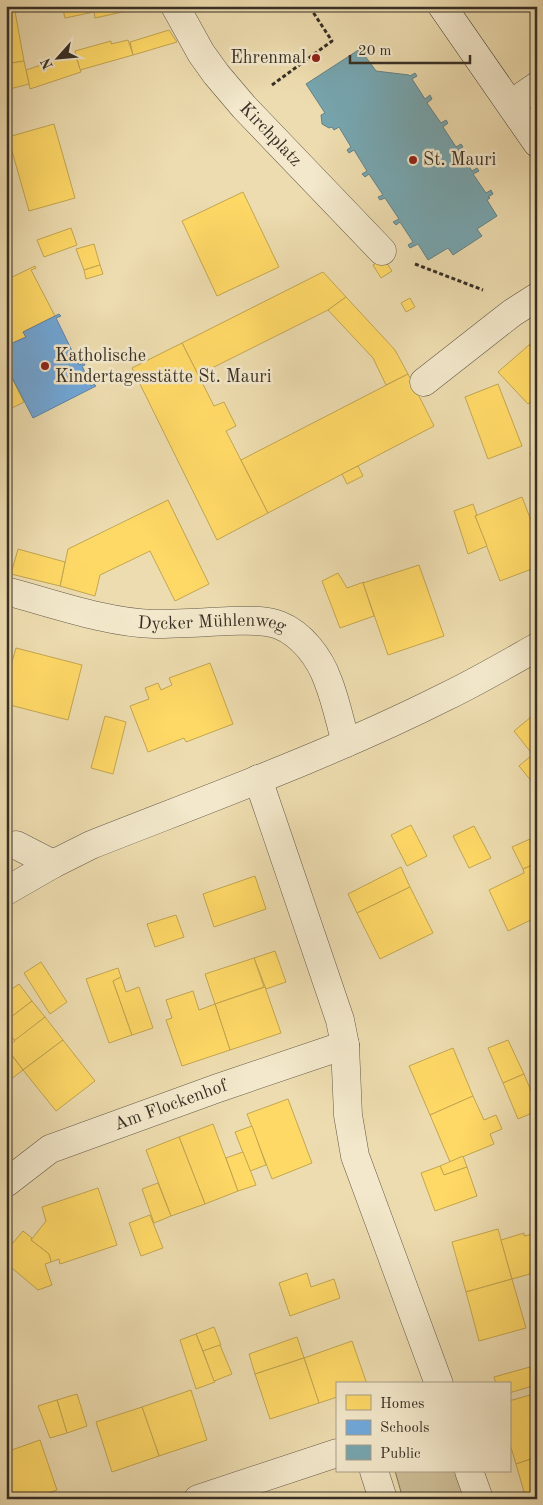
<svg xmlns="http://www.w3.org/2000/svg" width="543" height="1505" viewBox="0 0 543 1505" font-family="'Old Standard TT',serif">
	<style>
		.green { fill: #cebf98; stroke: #82775e }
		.homes { fill: #ffd966; stroke: #c3a652 }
		.schools { fill: #6fa8dc; stroke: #5e84a5 }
		.public { fill: #76a5af; stroke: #638286 }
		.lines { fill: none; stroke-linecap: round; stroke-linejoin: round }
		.street-casing { stroke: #645a48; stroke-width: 29 }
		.secondary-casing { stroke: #372f25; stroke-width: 29 }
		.path { stroke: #372f25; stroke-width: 3; stroke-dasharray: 4 2.5; stroke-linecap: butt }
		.street { stroke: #f3e8cb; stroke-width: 28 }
		.secondary { stroke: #f3e8cb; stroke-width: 28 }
		.poi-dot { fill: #8f2418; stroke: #f3e8cb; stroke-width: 2 }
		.labels { text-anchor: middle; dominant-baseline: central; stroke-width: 5; stroke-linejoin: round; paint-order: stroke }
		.poi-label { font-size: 18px; fill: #372f25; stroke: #f3e8cb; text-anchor: start }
		.street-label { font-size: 18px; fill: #372f25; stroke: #f3e8cb }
	</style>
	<rect width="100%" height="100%" fill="#eddcaf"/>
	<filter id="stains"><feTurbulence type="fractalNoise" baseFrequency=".004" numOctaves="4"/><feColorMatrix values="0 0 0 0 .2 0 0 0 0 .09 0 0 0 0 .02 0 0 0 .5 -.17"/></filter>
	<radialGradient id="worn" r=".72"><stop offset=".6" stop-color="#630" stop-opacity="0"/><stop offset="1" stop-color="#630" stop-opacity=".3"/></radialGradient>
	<polygon class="green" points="395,1471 459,1471 468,1499 403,1499"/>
	<g class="homes">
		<polygon points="6,6 14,6 24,61 6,64"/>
		<polygon points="62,6 150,6 95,18 94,12 65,18"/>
		<polygon points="169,30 177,42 133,55 130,42"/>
		<polygon points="128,40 133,55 80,70 75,51 111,41 111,44"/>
		<polygon points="75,54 81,72 30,89 26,70"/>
		<polygon points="24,61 29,84 6,90 6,64"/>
		<polygon points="54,124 75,198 29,211 8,137"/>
		<polygon points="243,192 279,267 217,296 182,221"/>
		<polygon points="71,228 77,245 44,257 37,240"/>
		<polygon points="94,244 100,265 84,270 76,249"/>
		<polygon points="384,259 392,271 381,278 373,265"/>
		<polygon points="100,265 103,274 86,279 84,270"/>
		<polygon points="35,266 36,268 31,270 55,316 23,332 26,337 6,346 6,280"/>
		<polygon points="323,272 346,297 328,310 198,375 182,343"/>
		<polygon points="346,297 395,350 408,374 386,385 373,358 328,310"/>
		<polygon points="410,298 415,307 406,312 401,303"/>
		<polygon points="537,338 537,353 529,345"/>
		<polygon points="182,343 214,406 224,402 236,426 226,431 268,513 217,540 132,368"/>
		<polygon points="529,345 537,353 537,396 528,404 498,372"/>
		<polygon points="6,366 24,402 6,411"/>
		<polygon points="408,374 434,426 268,513 241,460"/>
		<polygon points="498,384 522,446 488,459 465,397"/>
		<polygon points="537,450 537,469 530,453"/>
		<polygon points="358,466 363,476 347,484 342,474"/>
		<polygon points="522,497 537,536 537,567 500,581 475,516"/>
		<polygon points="168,500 209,584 175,601 150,551 100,575 95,596 60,586 68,549"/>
		<polygon points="473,504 477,515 475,516 487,546 468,554 454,511"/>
		<polygon points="18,549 65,562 60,586 11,574"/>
		<polygon points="419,565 444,636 388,655 363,583"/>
		<polygon points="338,573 347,588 364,582 363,583 374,616 340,628 322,581"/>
		<polygon points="16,648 82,665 68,720 6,704 6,683"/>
		<polygon points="210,663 233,724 186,742 184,738 148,752 130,706 149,699 145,688 158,683 161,690 172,685 169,678"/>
		<polygon points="6,667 10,668 6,683"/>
		<polygon points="537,712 537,760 514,731"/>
		<polygon points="105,716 126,722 113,774 91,768"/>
		<polygon points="532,755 537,760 537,788 519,766"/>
		<polygon points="411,825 427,856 407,866 391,835"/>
		<polygon points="474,826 491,858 469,868 453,836"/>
		<polygon points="530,839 537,854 537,863 523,869 512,847"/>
		<polygon points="537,863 537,917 508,931 489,890 524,873 523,869"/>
		<polygon points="401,867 410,887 357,913 348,894"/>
		<polygon points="255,876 266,909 214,927 203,894"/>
		<polygon points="410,887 433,933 380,959 357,913"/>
		<polygon points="176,915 184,937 155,947 147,924"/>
		<polygon points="275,951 286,982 266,989 254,958"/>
		<polygon points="254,958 264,987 215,1004 205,974"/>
		<polygon points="41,962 67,1002 50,1014 24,973"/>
		<polygon points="118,968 121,977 113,981 132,1035 109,1043 86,979"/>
		<polygon points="121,977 126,992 139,987 153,1028 132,1035 113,981"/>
		<polygon points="19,984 32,1001 6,1021 6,993"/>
		<polygon points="265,987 281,1033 230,1050 215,1004"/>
		<polygon points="193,991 199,1010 215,1004 230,1050 182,1066 166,1020 172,1018 166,1000"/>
		<polygon points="32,1001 45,1017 15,1041 6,1030 6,1021"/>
		<polygon points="45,1017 63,1040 23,1070 6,1047"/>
		<polygon points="6,1030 15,1041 6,1047"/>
		<polygon points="63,1040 95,1081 56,1111 23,1070"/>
		<polygon points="508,1040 524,1074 503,1083 488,1048"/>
		<polygon points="6,1048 23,1070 6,1083"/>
		<polygon points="453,1048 473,1096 430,1115 409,1066"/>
		<polygon points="524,1074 537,1105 537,1111 518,1119 503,1083"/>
		<polygon points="473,1096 484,1120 496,1115 502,1129 490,1134 494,1144 450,1162 430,1115"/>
		<polygon points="288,1099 312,1163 272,1179 247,1114"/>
		<polygon points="213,1124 238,1191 205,1204 179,1137"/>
		<polygon points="252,1126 266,1165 250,1171 235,1132"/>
		<polygon points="179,1137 205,1204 171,1216 146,1150"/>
		<polygon points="243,1152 256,1185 238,1191 226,1158"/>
		<polygon points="463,1156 467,1167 444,1175 440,1166"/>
		<polygon points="440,1166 444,1175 467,1167 477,1196 435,1211 421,1173"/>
		<polygon points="158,1183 171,1216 154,1223 142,1189"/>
		<polygon points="98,1188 117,1245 60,1264 59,1259 51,1262 49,1254 31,1240 46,1221 42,1207"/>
		<polygon points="150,1215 163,1248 141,1256 129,1223"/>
		<polygon points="498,1229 512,1279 466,1292 452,1242"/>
		<polygon points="23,1231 32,1238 31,1240 49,1254 51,1262 45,1264 52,1285 38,1290 6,1263 6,1251"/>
		<polygon points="537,1232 537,1247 533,1234"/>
		<polygon points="524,1233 524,1236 533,1234 537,1247 537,1272 512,1279 501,1240"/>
		<polygon points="307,1273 311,1287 334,1279 340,1298 290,1316 279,1283"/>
		<polygon points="512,1279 526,1328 479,1341 466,1292"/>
		<polygon points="214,1327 221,1345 203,1351 196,1334"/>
		<polygon points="196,1334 215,1382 196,1389 180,1340"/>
		<polygon points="297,1337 304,1358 255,1374 249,1354"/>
		<polygon points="352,1341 367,1384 337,1384 337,1397 319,1403 304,1358"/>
		<polygon points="220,1345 232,1374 214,1381 203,1351"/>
		<polygon points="304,1358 319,1403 270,1419 255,1374"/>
		<polygon points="530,1367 536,1385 509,1393 509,1384 496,1384 494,1377"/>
		<polygon points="191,1390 207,1440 159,1456 142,1407"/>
		<polygon points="537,1393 537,1457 516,1464 509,1441 509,1401"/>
		<polygon points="77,1394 87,1426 67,1433 57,1400"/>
		<polygon points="57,1400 67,1433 50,1438 38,1406"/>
		<polygon points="142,1407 159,1456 112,1472 96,1422"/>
		<polygon points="40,1440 57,1490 31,1499 6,1499 6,1452"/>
		<polygon points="537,1457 537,1499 526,1499 516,1464"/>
	</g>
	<polygon class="schools" points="59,314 61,316 56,318 79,365 84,363 85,365 82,366 91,386 94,384 96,386 33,418 6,366 6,346 26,337 23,332"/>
	<polygon class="public" points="360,49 376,71 409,75 410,76 415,73 417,76 412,79 425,99 430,95 432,99 427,103 441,123 446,120 448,123 443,127 456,147 461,144 463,147 458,150 472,171 477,168 479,171 473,174 486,193 491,190 493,194 488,197 490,198 487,200 497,216 477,229 482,236 453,255 448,248 428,260 418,244 410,248 408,245 413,242 400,222 396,225 393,222 399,219 385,198 380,200 378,197 383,195 369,174 365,177 362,174 367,171 354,150 349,153 347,150 351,147 339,127 334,130 332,127 329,128 322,124 321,115 325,113 306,84"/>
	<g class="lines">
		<defs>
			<g id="street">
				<path id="s1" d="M175,6l26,47 15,21 28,33 138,144"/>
				<polyline points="511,104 537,86"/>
				<polyline points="424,382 512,313 537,297"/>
				<path id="s2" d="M6,591c46,12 101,32 148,33 26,0 51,-2 76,-3 16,0 34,-2 49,4 23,9 41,33 49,56 8,20 12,41 18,62"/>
				<polyline points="258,779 340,1020 345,1045 348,1115 355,1156 439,1384"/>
				<polyline points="16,845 53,864"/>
				<path d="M6,891l47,-27 38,-19c119,-47 241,-91 356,-149 31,-15 60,-32 90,-49"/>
				<path id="s3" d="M6,1183l44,-34 168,-61 127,-43"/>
				<polyline points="374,1471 383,1499"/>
				<polyline points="469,1471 479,1499"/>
				<polyline points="198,1499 337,1453"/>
			</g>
			<polyline id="secondary" points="442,6 537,143"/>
		</defs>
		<use href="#street" class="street-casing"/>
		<use href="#secondary" class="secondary-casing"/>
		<g class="path">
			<polyline points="272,85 332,41 309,6"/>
			<polyline points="415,264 483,290"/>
		</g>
		<use href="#street" class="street"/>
		<use href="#secondary" class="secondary"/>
	</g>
	<g class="poi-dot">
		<circle cx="316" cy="58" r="5"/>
		<circle cx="413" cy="160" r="5"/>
		<circle cx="45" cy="366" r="5"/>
	</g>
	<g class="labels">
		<g class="poi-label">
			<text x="306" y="58" text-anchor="end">Ehrenmal</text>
			<text x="423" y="160">St. Mauri</text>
			<text x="55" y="356">Katholische<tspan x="55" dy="21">Kindertagesstätte St. Mauri</tspan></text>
		</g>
		<g class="street-label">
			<text stroke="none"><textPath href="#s1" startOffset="161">Kirchplatz</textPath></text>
			<text stroke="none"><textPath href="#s2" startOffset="210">Dycker Mühlenweg</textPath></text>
			<text stroke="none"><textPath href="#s3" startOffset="184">Am Flockenhof</textPath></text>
		</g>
	</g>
	<rect width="543" height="1505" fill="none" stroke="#eddcaf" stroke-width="25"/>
	<rect x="8" y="8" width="528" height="1490" fill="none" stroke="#372f25" stroke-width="2.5"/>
	<rect x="12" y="12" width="518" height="1480" fill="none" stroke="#372f25"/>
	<rect x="336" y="1382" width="175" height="90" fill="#f3e8cb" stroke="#a89e89"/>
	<rect x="346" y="1395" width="25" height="15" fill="#ffd966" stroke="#a89e89"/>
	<text x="380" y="1408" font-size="15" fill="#372f25">Homes</text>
	<rect x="346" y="1420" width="25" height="15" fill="#6fa8dc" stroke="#a89e89"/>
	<text x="380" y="1432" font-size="15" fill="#372f25">Schools</text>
	<rect x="346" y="1445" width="25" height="15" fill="#76a5af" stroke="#a89e89"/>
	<text x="380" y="1458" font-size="15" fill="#372f25">Public</text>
	<g transform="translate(58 58) rotate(243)" stroke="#f3e8cb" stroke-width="4" paint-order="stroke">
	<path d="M0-4L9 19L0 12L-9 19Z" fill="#372f25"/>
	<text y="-8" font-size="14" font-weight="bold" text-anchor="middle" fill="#372f25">N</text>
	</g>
	<path d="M350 55v8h120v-8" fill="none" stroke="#372f25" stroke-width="2.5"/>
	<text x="358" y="55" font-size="15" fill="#372f25" stroke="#f3e8cb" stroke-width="4" paint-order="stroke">20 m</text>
	<rect width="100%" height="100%" filter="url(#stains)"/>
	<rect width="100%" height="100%" fill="url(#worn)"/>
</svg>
